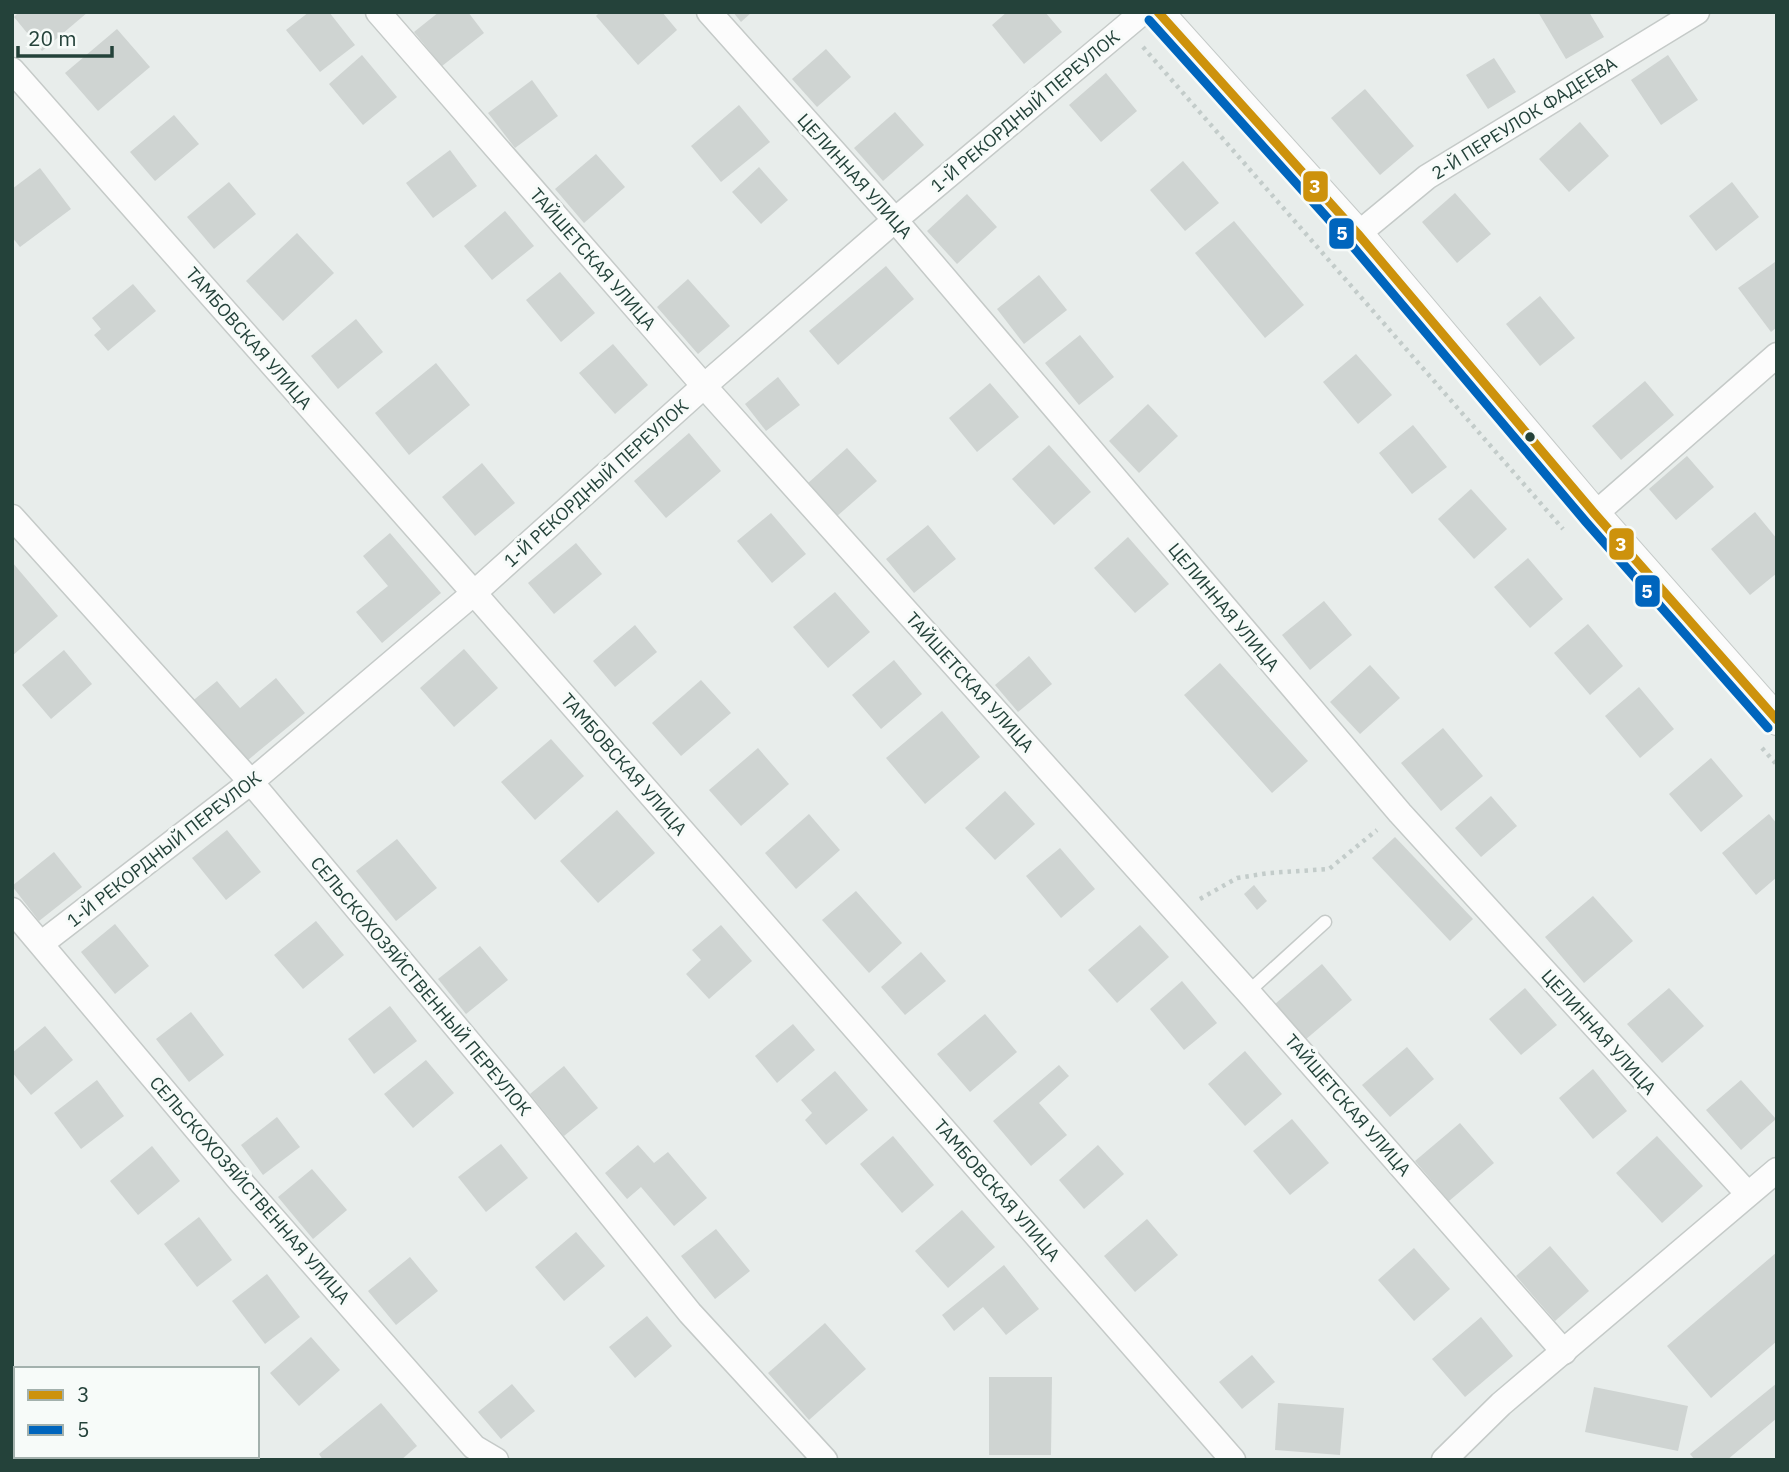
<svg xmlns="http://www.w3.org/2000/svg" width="1789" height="1472" viewBox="0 0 1789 1472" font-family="'IBM Plex Sans',sans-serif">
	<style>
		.building { fill: #cfd4d2 }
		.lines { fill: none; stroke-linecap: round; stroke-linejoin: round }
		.service-casing { stroke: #c5cac8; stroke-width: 15 }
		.minor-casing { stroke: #c5cac8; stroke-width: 27 }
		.tertiary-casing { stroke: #c5cac8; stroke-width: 32 }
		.path { stroke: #c3ccca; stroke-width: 4.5; stroke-dasharray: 3.5 5; stroke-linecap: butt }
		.service { stroke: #fcfcfc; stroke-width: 12 }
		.minor { stroke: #fcfcfc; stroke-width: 24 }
		.tertiary { stroke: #fcfcfc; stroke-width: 30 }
		.bus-1-casing { stroke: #f7fbf9; stroke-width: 14 }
		.bus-2-casing { stroke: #f7fbf9; stroke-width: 14 }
		.bus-1 { stroke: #cd920c; stroke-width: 9 }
		.bus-2 { stroke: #0065bd; stroke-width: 9 }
		.bus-dot { fill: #24423a; stroke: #f7fbf9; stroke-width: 2.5 }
		.labels { text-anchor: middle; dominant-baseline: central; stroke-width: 6; stroke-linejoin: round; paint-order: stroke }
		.street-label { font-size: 18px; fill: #24423a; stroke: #f7fbf9 }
		.line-badge { stroke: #f7fbf9; stroke-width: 2.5 }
		.badge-label { font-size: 19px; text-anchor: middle; font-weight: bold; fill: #fff }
	</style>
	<rect width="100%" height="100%" fill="#e8edeb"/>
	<g class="building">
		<polygon points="19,12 88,12 42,51 14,17"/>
		<polygon points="309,12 329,12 355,45 320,72 286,30"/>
		<polygon points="439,12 468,12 484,33 442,66 414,32"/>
		<polygon points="600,12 662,12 677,30 638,65 596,16"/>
		<polygon points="733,12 752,12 741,22"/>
		<polygon points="1007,12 1045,12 1062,32 1024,64 992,25"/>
		<polygon points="1538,12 1589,12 1604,37 1566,59"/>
		<polygon points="117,29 150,67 98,111 65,73"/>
		<polygon points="826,49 851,77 817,107 792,79"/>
		<polygon points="362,55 397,97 363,125 329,84"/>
		<polygon points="1668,55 1698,100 1661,125 1631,80"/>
		<polygon points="1494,58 1516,92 1488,109 1466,75"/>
		<polygon points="1106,73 1137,111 1101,142 1069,105"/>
		<polygon points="532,80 558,116 515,148 488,113"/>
		<polygon points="1365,89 1414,146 1380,175 1331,118"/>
		<polygon points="739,105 770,142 721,182 691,146"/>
		<polygon points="895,112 924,145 883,181 854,148"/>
		<polygon points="174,115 199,144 155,181 130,152"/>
		<polygon points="1580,122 1609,156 1569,192 1539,159"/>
		<polygon points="450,150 477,186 433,218 406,183"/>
		<polygon points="596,154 625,187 584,223 555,189"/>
		<polygon points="1183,161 1219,203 1185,231 1150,190"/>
		<polygon points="759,167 788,200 761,224 732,192"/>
		<polygon points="40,168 71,209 20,247 12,237 12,189"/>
		<polygon points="229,182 256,214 214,249 187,217"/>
		<polygon points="1732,182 1759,217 1716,251 1689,216"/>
		<polygon points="1455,193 1491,234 1457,263 1422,222"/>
		<polygon points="967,194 997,227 957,264 927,231"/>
		<polygon points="505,211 534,246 492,280 464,246"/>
		<polygon points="1234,221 1304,305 1265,338 1195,253"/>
		<polygon points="297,233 334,273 283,321 246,281"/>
		<polygon points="1775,262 1777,265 1777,327 1771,332 1738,288"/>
		<polygon points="886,266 914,299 838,365 809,331"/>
		<polygon points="560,272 595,313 561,342 526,300"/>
		<polygon points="1039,275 1067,310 1024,344 997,309"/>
		<polygon points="688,279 730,326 698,354 657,307"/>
		<polygon points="133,284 156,311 108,351 94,335 101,329 92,318"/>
		<polygon points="1540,296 1575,338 1540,366 1506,324"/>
		<polygon points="356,319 383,352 338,389 311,356"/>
		<polygon points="1080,335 1114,377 1079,405 1045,363"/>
		<polygon points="613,344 648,385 615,414 579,373"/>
		<polygon points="1356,354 1392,395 1358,424 1323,382"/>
		<polygon points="436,363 470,405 409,455 375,413"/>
		<polygon points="778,377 800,405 766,431 745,404"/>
		<polygon points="1645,381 1674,415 1621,460 1592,426"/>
		<polygon points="990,383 1019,417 977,452 949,418"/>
		<polygon points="1148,404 1178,436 1139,473 1109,441"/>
		<polygon points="1413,425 1447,467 1412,494 1379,453"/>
		<polygon points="689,433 721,471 666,518 634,481"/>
		<polygon points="1049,445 1091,492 1054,525 1012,479"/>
		<polygon points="847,448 877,481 836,517 807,484"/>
		<polygon points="1687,456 1714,487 1676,520 1649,489"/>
		<polygon points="482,463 515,503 475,536 442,497"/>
		<polygon points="1471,489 1507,529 1474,559 1438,519"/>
		<polygon points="1755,512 1777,539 1777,573 1750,595 1711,549"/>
		<polygon points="771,513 806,554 772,583 737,541"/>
		<polygon points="928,525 956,559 914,593 886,559"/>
		<polygon points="390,533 441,593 382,643 356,612 388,586 363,556"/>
		<polygon points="1128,537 1169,584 1135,613 1094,568"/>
		<polygon points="576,543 602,574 554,614 528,583"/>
		<polygon points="1528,558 1563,599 1530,628 1494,587"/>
		<polygon points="12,562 58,616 12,656"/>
		<polygon points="835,592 870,632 828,668 793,627"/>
		<polygon points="1324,601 1352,635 1310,670 1282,635"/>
		<polygon points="1588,624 1623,666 1590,695 1554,653"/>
		<polygon points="635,625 657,652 615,687 593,661"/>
		<polygon points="464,649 498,688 454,727 420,688"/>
		<polygon points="64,650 92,684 51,719 22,685"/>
		<polygon points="1029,656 1052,684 1018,712 995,685"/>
		<polygon points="894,660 922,694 881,729 852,695"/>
		<polygon points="1220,663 1308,761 1272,793 1184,695"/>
		<polygon points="1370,665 1400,698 1360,734 1330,702"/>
		<polygon points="276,678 305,713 242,765 190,703 217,681 240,708"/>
		<polygon points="701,680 731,713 681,756 652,723"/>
		<polygon points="1639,687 1674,729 1640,758 1605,716"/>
		<polygon points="942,711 980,757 925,804 886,758"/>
		<polygon points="1443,728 1483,776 1441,811 1401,763"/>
		<polygon points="551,739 584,776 535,820 501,782"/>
		<polygon points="758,748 789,784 741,826 709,790"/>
		<polygon points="1711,758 1743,796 1701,832 1669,794"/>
		<polygon points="1005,791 1035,824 995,860 965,828"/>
		<polygon points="1491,796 1517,826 1481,857 1455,828"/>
		<polygon points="617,810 655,853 598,903 560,861"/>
		<polygon points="809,814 840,850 796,889 765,853"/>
		<polygon points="1769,814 1777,824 1777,877 1756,895 1722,853"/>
		<polygon points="227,830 261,872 226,900 192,858"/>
		<polygon points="1395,837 1473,919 1450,941 1372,858"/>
		<polygon points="397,839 437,888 396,921 356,871"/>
		<polygon points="1060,848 1095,889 1061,918 1026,876"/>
		<polygon points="54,852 82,887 39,921 12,886"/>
		<polygon points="1254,885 1267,901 1257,910 1244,894"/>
		<polygon points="856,891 902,943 869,973 822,920"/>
		<polygon points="1593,896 1633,941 1584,983 1545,937"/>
		<polygon points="316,921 344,955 303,989 274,955"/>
		<polygon points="115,924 149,966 115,994 81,952"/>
		<polygon points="721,925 752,961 709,999 686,974 701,960 692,950"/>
		<polygon points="1140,925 1169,957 1117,1003 1088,970"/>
		<polygon points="480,946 508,980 466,1014 438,979"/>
		<polygon points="921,952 946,981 905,1015 881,987"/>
		<polygon points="1322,964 1352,1000 1305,1040 1275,1004"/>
		<polygon points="1182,981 1217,1023 1184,1050 1150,1009"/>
		<polygon points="1525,988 1557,1025 1521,1055 1489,1019"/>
		<polygon points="1669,988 1704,1026 1662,1063 1627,1024"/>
		<polygon points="390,1006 417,1041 374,1074 348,1039"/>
		<polygon points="191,1012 224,1055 189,1082 156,1039"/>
		<polygon points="985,1014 1017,1052 970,1092 937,1054"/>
		<polygon points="793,1024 815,1050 777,1083 755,1056"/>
		<polygon points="45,1026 73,1060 31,1095 12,1072 12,1053"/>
		<polygon points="1407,1047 1434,1079 1390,1117 1362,1085"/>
		<polygon points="1245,1051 1282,1094 1245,1126 1208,1084"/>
		<polygon points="426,1060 454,1093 413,1128 384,1094"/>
		<polygon points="1059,1065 1069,1076 1039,1103 1067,1135 1031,1166 993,1121"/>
		<polygon points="564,1066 598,1108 564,1136 530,1094"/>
		<polygon points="1593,1069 1627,1111 1593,1139 1559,1098"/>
		<polygon points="835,1071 868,1110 826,1145 805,1120 812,1113 801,1100"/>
		<polygon points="97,1080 124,1116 81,1149 54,1113"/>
		<polygon points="1741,1080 1776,1119 1741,1150 1706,1110"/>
		<polygon points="277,1117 300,1147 263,1175 241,1145"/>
		<polygon points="1292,1119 1329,1163 1290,1195 1253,1151"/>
		<polygon points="1460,1123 1494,1163 1449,1201 1415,1161"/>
		<polygon points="893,1136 934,1185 902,1213 860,1164"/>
		<polygon points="1657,1136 1703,1186 1662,1223 1616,1173"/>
		<polygon points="501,1144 528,1178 486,1212 458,1177"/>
		<polygon points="638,1145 654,1163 668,1152 707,1198 674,1226 641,1187 627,1199 605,1173"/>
		<polygon points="1098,1145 1124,1174 1084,1209 1059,1180"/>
		<polygon points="152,1146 180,1181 138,1215 110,1181"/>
		<polygon points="312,1169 347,1210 313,1239 278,1197"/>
		<polygon points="962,1210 995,1247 948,1288 915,1251"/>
		<polygon points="199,1217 232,1260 197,1287 164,1244"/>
		<polygon points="1147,1219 1178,1255 1135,1292 1104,1256"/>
		<polygon points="716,1229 750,1271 715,1299 681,1256"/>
		<polygon points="576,1232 605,1266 564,1301 535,1267"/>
		<polygon points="1550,1246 1589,1291 1555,1321 1516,1276"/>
		<polygon points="1414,1248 1450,1289 1414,1321 1378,1280"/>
		<polygon points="1777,1252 1777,1341 1711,1398 1667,1346"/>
		<polygon points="410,1257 438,1291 396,1325 368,1291"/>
		<polygon points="1004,1265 1039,1309 1006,1335 983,1307 954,1331 942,1315"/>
		<polygon points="267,1274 300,1317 265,1344 232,1301"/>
		<polygon points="647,1316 672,1346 635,1378 609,1347"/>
		<polygon points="1481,1317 1513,1356 1465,1397 1432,1359"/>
		<polygon points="825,1323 866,1369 809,1420 768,1373"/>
		<polygon points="311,1337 340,1370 299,1406 270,1373"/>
		<polygon points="1252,1355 1275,1382 1242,1409 1219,1382"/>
		<polygon points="989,1377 1052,1377 1051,1455 989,1455"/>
		<polygon points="1777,1383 1777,1418 1727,1460 1695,1460 1690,1454"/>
		<polygon points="512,1384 535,1411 501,1439 478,1412"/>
		<polygon points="1594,1387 1688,1406 1678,1451 1585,1432"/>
		<polygon points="381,1403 417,1446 401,1460 323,1460 319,1454"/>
		<polygon points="1278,1403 1344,1408 1340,1455 1275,1450"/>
	</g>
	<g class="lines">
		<defs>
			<polyline id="service" points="1248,992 1325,922"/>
			<g id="minor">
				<polyline points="378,12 704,386 1248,992 1564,1352"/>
				<polyline points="709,12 895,220 1400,813 1748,1194"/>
				<polyline points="12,70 474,593 1233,1460"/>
				<polyline points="1358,234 1427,177 1697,12"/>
				<polyline points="1595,514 1777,355"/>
				<polyline points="12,517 251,782 519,1102 690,1313 825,1460"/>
				<polyline points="12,910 241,1182 474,1447 496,1460"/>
				<polyline points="42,943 251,782 474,593 704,386 895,220 1143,12"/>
				<polyline points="1444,1460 1501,1404 1777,1170"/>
			</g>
			<polyline id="tertiary" points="1158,12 1358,234 1595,514 1777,720"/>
		</defs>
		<use href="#service" class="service-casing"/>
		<use href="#minor" class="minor-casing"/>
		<use href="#tertiary" class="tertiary-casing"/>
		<g class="path">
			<polyline points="1143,47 1563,529"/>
			<polyline points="1762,748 1777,765"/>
			<polyline points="1200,899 1237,878 1269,873 1329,869 1377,830"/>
		</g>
		<use href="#service" class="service"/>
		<use href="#minor" class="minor"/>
		<use href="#tertiary" class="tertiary"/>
		<defs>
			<polyline id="bus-1" points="1158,12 1358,234 1595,514 1777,720"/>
			<polyline id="bus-2" points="1149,20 1349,242 1586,522 1768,728"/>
		</defs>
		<use href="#bus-1" class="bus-1-casing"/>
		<use href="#bus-2" class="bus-2-casing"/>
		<use href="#bus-1" class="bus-1"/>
		<use href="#bus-2" class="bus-2"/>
	</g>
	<circle class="bus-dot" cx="1530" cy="437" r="6"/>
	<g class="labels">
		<g class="street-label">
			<text transform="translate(1025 111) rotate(-40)">1-Й РЕКОРДНЫЙ ПЕРЕУЛОК</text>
			<text transform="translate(1524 118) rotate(-32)">2-Й ПЕРЕУЛОК ФАДЕЕВА</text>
			<text transform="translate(855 176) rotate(48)">ЦЕЛИННАЯ УЛИЦА</text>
			<text transform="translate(593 259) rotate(49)">ТАЙШЕТСКАЯ УЛИЦА</text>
			<text transform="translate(249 338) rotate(49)">ТАМБОВСКАЯ УЛИЦА</text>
			<text transform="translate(596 483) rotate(-42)">1-Й РЕКОРДНЫЙ ПЕРЕУЛОК</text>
			<text transform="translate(1224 607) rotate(50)">ЦЕЛИННАЯ УЛИЦА</text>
			<text transform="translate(970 682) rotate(48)">ТАЙШЕТСКАЯ УЛИЦА</text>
			<text transform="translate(624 764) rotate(49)">ТАМБОВСКАЯ УЛИЦА</text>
			<text transform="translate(164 849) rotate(-38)">1-Й РЕКОРДНЫЙ ПЕРЕУЛОК</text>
			<text transform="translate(421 986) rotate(50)">СЕЛЬСКОХОЗЯЙСТВЕННЫЙ ПЕРЕУЛОК</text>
			<text transform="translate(1599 1032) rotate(48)">ЦЕЛИННАЯ УЛИЦА</text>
			<text transform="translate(1348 1105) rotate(49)">ТАЙШЕТСКАЯ УЛИЦА</text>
			<text transform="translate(250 1190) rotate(49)">СЕЛЬСКОХОЗЯЙСТВЕННАЯ УЛИЦА</text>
			<text transform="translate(997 1190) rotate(49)">ТАМБОВСКАЯ УЛИЦА</text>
		</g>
	</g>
	<g class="line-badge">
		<rect x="1302" y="170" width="27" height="33" rx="7" fill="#cd920c"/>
		<rect x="1328" y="217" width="27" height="33" rx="7" fill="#0065bd"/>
		<rect x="1608" y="527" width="27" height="34" rx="7" fill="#cd920c"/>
		<rect x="1634" y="574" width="27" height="34" rx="7" fill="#0065bd"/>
	</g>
	<g class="badge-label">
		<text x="1315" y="193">3</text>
		<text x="1342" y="240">5</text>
		<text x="1621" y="551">3</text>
		<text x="1647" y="598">5</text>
	</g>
	<rect width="1789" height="1472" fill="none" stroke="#24423a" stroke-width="28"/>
	<rect x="14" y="1367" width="245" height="91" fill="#f7fbf9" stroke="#a3b1ad" stroke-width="2"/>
	<rect x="28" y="1390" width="35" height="10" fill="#cd920c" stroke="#a3b1ad" stroke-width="2"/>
	<text x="77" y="1402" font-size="21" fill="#24423a">3</text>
	<rect x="28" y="1425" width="35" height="10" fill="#0065bd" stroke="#a3b1ad" stroke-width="2"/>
	<text x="77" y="1437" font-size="21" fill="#24423a">5</text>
	<path d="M18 46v10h94v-10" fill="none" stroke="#24423a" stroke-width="3.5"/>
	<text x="28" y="46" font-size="21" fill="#24423a" stroke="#f7fbf9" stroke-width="5" paint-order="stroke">20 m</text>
</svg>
